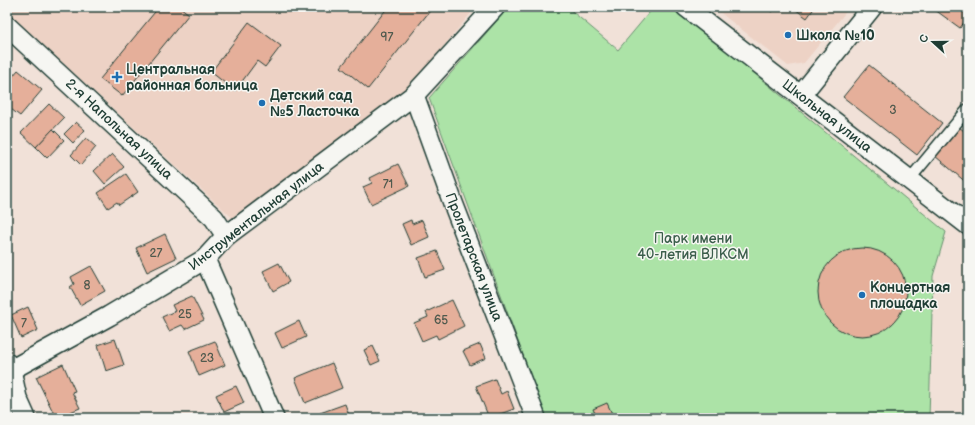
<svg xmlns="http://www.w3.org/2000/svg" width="975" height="425" viewBox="0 0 975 425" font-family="'Balsamiq Sans',sans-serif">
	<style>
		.built { fill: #edd2c5 }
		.green { fill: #ace3a7; stroke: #66906e }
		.building { fill: #e5af9a; stroke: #1f3d34 }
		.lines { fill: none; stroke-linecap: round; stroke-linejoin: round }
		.service-casing { stroke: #1f3d34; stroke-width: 13 }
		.minor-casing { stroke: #1f3d34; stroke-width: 22 }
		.service { stroke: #f6f6f2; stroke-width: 10 }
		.minor { stroke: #f6f6f2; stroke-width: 19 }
		.poi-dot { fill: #1f6fb2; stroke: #f6f6f2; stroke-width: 1.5 }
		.labels { text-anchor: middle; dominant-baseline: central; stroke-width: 3; stroke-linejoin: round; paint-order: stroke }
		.number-label { font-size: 12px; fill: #505a4e }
		.poi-label { font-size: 14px; font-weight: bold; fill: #1f3d34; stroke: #f6f6f2; text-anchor: start }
		.street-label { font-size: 14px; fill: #1f3d34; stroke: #f6f6f2 }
		.park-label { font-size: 14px; fill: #3b5e4b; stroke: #f6f6f2 }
	</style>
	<rect width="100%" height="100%" fill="#f1e1d8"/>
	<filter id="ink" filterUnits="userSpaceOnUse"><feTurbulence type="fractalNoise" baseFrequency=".025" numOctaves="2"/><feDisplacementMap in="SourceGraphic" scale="8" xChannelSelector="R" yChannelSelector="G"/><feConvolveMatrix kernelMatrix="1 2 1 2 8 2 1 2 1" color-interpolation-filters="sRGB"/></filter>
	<g filter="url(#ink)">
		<g class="built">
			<polygon points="7,7 476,7 410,87 237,222 7,12"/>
			<polygon points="713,7 850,7 804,63 788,66"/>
		</g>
		<polygon class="green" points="509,7 567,7 618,50 654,7 674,7 946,232 933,276 929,418 546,418 429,98"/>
		<g class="building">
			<polygon points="159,7 180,7 189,14 122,96 100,79"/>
			<polygon points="388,7 433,7 368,89 341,67"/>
			<polygon points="765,7 776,7 772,12"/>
			<polygon points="796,7 815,7 807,18 795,9"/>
			<polygon points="931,7 968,7 968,17 960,28"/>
			<polygon points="249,22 281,46 265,67 257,61 235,91 211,72"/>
			<polygon points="869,65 942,123 917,155 843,97"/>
			<polygon points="18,70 42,90 20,116 7,106 7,83"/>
			<polygon points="49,104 64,118 36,147 21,133"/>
			<polygon points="76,122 85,130 73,143 64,134"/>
			<polygon points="959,127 968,134 968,184 935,156"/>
			<polygon points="53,129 64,140 47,158 36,147"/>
			<polygon points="86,138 96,147 81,165 71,155"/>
			<polygon points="112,154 124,167 105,184 94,171"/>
			<polygon points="398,164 409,186 371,204 363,187 372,183 370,178"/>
			<polygon points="126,174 138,192 119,205 117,202 108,208 98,193"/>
			<polygon points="411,220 412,224 422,220 429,237 411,245 402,224"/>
			<polygon points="165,234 176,258 147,272 136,248"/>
			<circle cx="862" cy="292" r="44"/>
			<polygon points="437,251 445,270 425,277 418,258"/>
			<polygon points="279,263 289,282 273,291 263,271"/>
			<polygon points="91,266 105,291 80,305 70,287 74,284 71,277"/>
			<polygon points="192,296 204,320 185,329 182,325 169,331 162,317 175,311 172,305"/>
			<polygon points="452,300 464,326 438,339 436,335 422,341 414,323 428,317 426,312"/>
			<polygon points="28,307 38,330 21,338 11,315"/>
			<polygon points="299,321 306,337 282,348 275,333"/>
			<polygon points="115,339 124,365 106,371 98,345"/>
			<polygon points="215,341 225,365 199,376 189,351"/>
			<polygon points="480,344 486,358 470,365 463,351"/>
			<polygon points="373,346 380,361 371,365 364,350"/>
			<polygon points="332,363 342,388 305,403 295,378"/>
			<polygon points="63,364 75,391 72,392 80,408 56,418 36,377"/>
			<polygon points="495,379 501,394 507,391 514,409 489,418 476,386"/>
			<polygon points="236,386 244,403 224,412 216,395"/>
			<polygon points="607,403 614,418 597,418 593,409"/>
			<polygon points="345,404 350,418 321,418 320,413"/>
			<polygon points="518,413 520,418 506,418"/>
		</g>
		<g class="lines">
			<defs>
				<polyline id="service" points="909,180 968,109"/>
				<g id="minor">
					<polyline points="686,7 968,225"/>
					<polyline points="7,26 214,218 226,236"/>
					<polyline points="414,95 453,203 536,418"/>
					<polyline points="801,95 872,7"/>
					<polyline points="205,259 274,418"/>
					<polyline points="7,363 11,370 17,398 26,418"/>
					<polyline points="7,372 109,316 205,259 226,236 414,95 495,7"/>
				</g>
			</defs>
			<use href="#service" class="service-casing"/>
			<use href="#minor" class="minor-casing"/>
			<use href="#service" class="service"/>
			<use href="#minor" class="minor"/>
		</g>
	</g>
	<g class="poi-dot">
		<circle cx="788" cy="35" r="4"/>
		<path d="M115 71h4v4h4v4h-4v4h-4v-4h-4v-4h4z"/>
		<circle cx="262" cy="103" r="4"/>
		<circle cx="862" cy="295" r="4"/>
	</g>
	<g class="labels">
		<g class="number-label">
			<text x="387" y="37">97</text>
			<text x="893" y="110">3</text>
			<text x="388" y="184">71</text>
			<text x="156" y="253">27</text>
			<text x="87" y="285">8</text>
			<text x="185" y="314">25</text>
			<text x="441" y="320">65</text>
			<text x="24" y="323">7</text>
			<text x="207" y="358">23</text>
		</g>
		<g class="poi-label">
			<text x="796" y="35">Школа №10</text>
			<text x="126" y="69">Центральная<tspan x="126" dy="16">районная больница</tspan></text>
			<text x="270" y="95">Детский сад<tspan x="270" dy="16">№5 Ласточка</tspan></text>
			<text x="870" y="287">Концертная<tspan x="870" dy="16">площадка</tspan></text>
		</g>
		<g class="street-label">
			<text transform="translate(827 116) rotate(38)">Школьная улица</text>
			<text transform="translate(119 129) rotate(43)">2-я Напольная улица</text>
			<text transform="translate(256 216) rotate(-38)">Инструментальная улица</text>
			<text transform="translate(474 257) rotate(69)">Пролетарская улица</text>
		</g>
		<g class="park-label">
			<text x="693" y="238">Парк имени<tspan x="693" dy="16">40-летия ВЛКСМ</tspan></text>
		</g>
	</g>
	<rect width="975" height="425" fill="none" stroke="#f6f6f2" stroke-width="24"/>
	<rect x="12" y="12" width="951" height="401" fill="none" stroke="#1f3d34" stroke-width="1.5" filter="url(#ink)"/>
	<g transform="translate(933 42) rotate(291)" stroke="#f6f6f2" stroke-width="3" paint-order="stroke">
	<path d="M0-3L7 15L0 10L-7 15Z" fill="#1f3d34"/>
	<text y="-6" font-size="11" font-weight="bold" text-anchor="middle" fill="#1f3d34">С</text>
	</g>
</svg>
